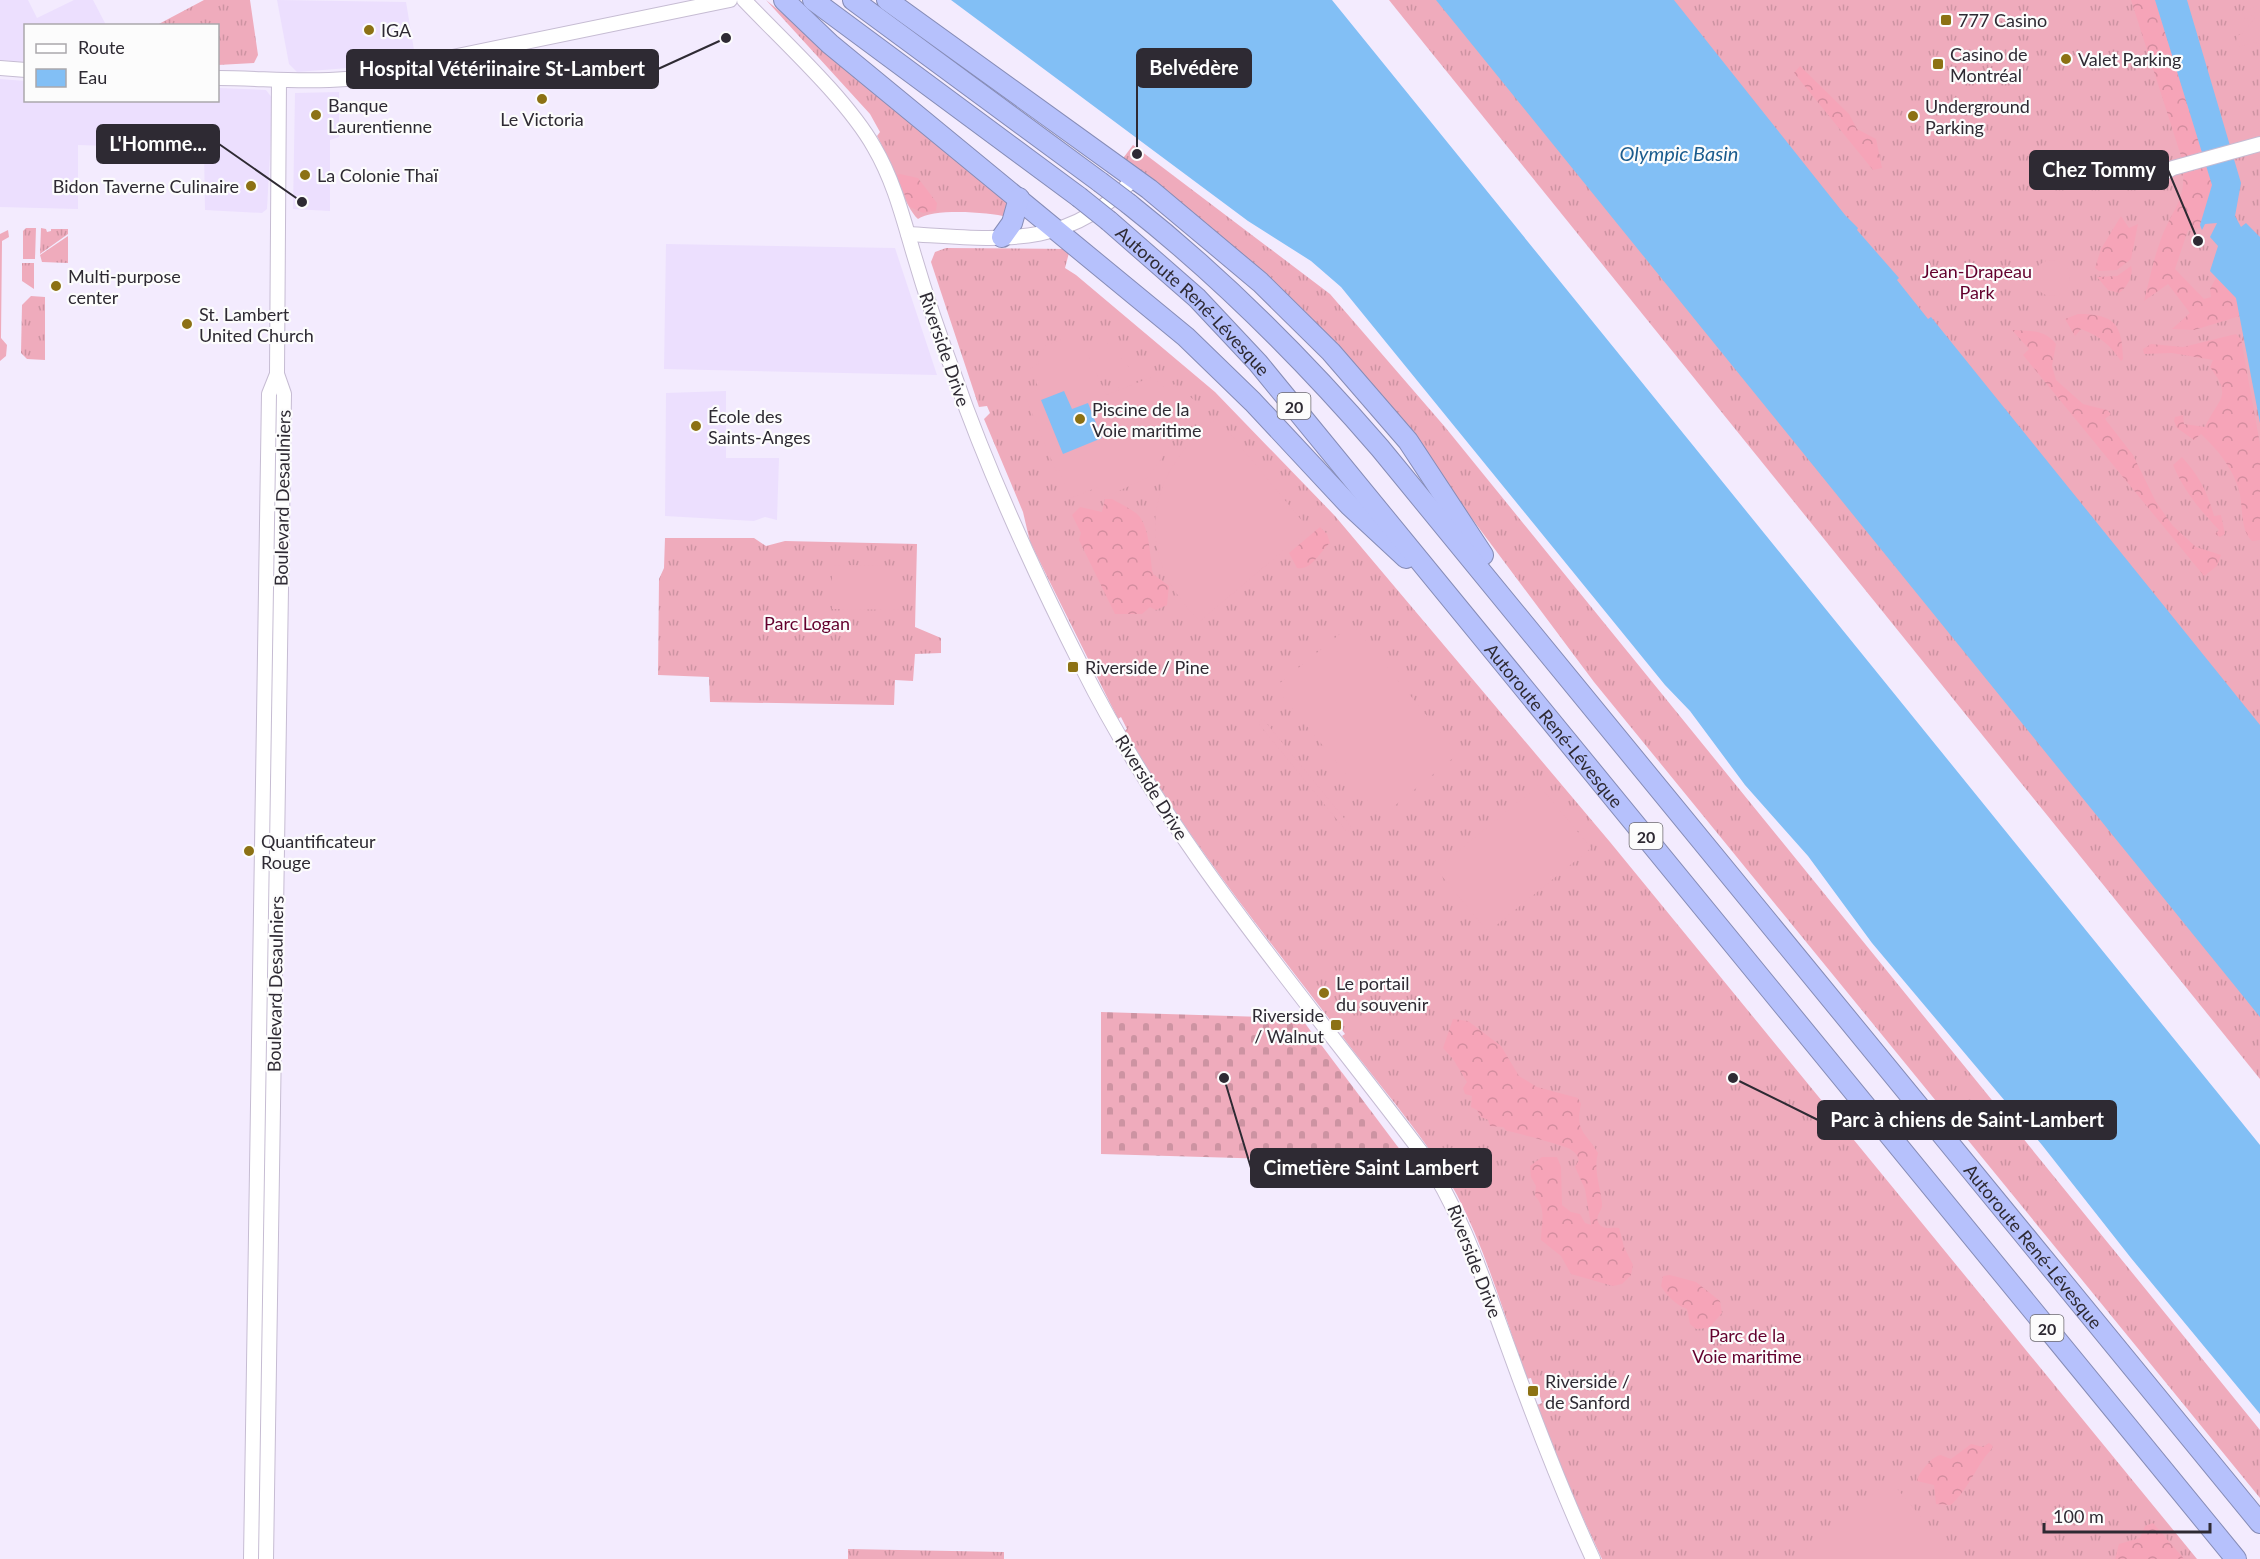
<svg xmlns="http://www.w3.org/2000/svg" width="2260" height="1559" viewBox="0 0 2260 1559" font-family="Lato,sans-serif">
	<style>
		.built { fill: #ecdffe }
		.grass { fill: url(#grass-tufts) }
		.forest { fill: url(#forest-crowns) }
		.cemetery { fill: url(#cemetery-stones) }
		.garden { fill: #efabbc }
		.water { fill: #82bff5 }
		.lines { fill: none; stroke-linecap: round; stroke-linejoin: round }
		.tertiary-casing { stroke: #c6bcd3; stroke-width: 16 }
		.motorway-casing { stroke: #868cb6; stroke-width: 22 }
		.tertiary { stroke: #fff; stroke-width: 14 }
		.motorway { stroke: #b6c1fc; stroke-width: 20 }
		.motorway-bridge-casing { stroke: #868cb6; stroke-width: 22; stroke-linecap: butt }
		.motorway-bridge { stroke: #b6c1fc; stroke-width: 20 }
		.poi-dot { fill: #8c7114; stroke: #fcfcfc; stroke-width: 2 }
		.labels { text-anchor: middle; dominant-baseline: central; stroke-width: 4.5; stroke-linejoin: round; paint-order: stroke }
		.shield { fill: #fcfcfc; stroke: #6c696f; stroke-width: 1.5 }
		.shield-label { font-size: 16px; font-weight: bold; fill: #2e2a33 }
		.poi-label { font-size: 18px; fill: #2e2a33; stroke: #fcfcfc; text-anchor: start }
		.park-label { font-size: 18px; fill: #63002d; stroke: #fcfcfc }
		.street-label { font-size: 18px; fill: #2e2a33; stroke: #fcfcfc }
		.water-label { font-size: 20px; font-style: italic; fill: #1b5c8e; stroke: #fcfcfc }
		.leader { fill: none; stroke: #2e2a33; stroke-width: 2 }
		.callout-dot { fill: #2e2a33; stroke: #fcfcfc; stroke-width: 2 }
		.callout { fill: #2e2a33; stroke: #2e2a33; stroke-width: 2 }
		.callout-label { font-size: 20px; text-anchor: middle; font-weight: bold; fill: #fff }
	</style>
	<defs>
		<pattern id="grass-tufts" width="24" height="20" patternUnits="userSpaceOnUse" patternTransform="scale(1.5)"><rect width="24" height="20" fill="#efabbc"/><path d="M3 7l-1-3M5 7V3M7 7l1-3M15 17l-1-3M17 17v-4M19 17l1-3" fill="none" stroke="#cd93a2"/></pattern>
		<pattern id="forest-crowns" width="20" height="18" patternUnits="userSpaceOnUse" patternTransform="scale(1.5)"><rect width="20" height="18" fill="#f6a4b8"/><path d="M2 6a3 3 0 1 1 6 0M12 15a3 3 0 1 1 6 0" fill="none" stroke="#d38d9f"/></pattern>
		<pattern id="cemetery-stones" width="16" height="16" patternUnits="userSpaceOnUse" patternTransform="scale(1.5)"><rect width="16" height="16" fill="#efabbc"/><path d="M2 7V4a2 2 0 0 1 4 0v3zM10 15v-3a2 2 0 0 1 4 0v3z" fill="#cd93a2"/></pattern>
	</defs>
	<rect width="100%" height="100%" fill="#f3ebfe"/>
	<g class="built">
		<polygon points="0,0 28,0 37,18 74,0 93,0 106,25 26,26 25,62 0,60"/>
		<polygon points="277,0 406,2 415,56 348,68 297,72 289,64"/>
		<polygon points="0,79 25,81 26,100 218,100 218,88 266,90 273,99 267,209 262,213 205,210 204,149 78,145 78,209 0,207"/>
		<polygon points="339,92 339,137 330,140 330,211 293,209 295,93"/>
		<polygon points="666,244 895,248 937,375 664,369"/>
		<polygon points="726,391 726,458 779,458 777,520 765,517 754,521 665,516 666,393"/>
	</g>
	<g class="grass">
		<polygon points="204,0 250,0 258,55 254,63 218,65 218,26 155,26"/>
		<path d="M766,0l233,189 9,14 -1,14c-18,-5 -74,-9 -89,2 -13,-11 -30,-63 -41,-83l3,-4 -10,-18z"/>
		<polygon points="1389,0 2260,0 2260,1079 1397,10"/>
		<polygon points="1133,145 1330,294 1445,427 2260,1430 2260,1498 1594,682 1408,433 1121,161"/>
		<polygon points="26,228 36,228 35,259 23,259 23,231"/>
		<polygon points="41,228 46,229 47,232 51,231 51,229 68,229 68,234 40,254"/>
		<polygon points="8,230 9,237 2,241 1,338 7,345 6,356 0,361 0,234"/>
		<polygon points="68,236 68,263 42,262 40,255"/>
		<path d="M946,248l124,1 -5,19 11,7 139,117 120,124 275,326 587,717h-595l-36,-78 -29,-76 5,-2 -3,-10 -4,-2 -4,-13 -4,1c-22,-61 -40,-126 -70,-184 -30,-57 -76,-107 -115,-159l3,-2 -8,-11 -3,2c-74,-96 -149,-190 -210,-294l3,-2 -6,-12 -3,2 -88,-177 -7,-30 -39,-93 6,-6 -3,-7 -8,1 -48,-145 4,-10z"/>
		<polygon points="22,263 34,263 34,289 22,281"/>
		<polygon points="31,296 45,297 45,360 27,359 21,353 22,305"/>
		<polygon points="665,538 754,538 766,546 785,541 917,544 915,627 941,638 941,653 915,654 913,681 895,680 894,705 710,702 709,677 658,675 659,579 664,568"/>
		<polygon points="848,1549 1004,1552 1004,1559 848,1559"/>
	</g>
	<g class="forest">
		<path d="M2131,0h24l57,185 -11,43 -13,2 -13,39 29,30 7,-2 -1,-8 6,-11 20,20 4,18 -46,14 -22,-1 18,-16 -22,-29 -24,17c5,-19 9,-40 16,-59 13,-37 28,-39 22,-83z"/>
		<polygon points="1800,66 1849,114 1857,129 1876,139 1882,168 1873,170 1794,73"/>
		<polygon points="900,174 918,178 937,203 936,211 923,213 910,207 896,175"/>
		<polygon points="2121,216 2129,228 2138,224 2131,259 2117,270 2099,271 2095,268 2101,249"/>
		<path d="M2131,266c3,8 -4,22 -12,27l-11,-3 -11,-13 20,-1z"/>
		<path d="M2078,314c37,0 44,10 45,45l-2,2c-11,-16 -21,-25 -40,-32l-6,7 -10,-17z"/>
		<path d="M2012,330c17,1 32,-1 44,14l-4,22 4,14 27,24 24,6 4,4 -6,5 28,36 23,47 17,24 23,21 25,8 -4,11 -13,10 -181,-221 6,-6z"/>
		<path d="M2236,334l5,5 19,105v96l-8,1c-13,-11 -8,-38 -14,-54 -7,-21 -21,-38 -37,-53l-7,6 -17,-12 -3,-7 1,-4 8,-2 1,9 21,3c14,-30 28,-30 5,-60l3,-7 -41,-7 -28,1 -1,-5 8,-5 32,3z"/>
		<path d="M2182,457c17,19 25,34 32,59l7,-1 4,19 -5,3 -5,-3 4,-4c-19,-20 -35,-39 -46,-65z"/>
		<path d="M1105,499h7c7,4 14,7 21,12 18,10 16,45 20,63l16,12 -2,19 -11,5 -6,-3 -8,7h-27l-36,-74 2,-7 -9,-18 8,-8 22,5z"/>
		<path d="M1320,527l7,7 3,9c-9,7 -18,28 -33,25l-8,-15z"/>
		<path d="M1453,1019l15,2 33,25 18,30 18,11 41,11 3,6c-6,28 4,27 17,49 -5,18 3,34 4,51 1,6 -7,12 -4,18 4,9 14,5 21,6l5,19 9,18 -2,10 -9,9 -9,2 -42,-12 -10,-18 -20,-16c0,-16 6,-32 -6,-44l1,-10 -5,-9 -1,-11 12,-9h15l4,10 1,38 9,7 9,2 5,9 6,2 -6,-36 -10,-22 4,-7c-2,-5 -4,-8 -9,-11 -4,-3 -59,-18 -63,-18l-4,-4 -13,-1 -2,-6 -7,-3 -4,-7 -6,-3 1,-11 -7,-2 -2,-6 4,-6 -14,-23 -10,-11z"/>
		<path d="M1670,1275l26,7 24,19 2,12 -13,15 -13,1 -6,-5 -3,-15c-11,-4 -20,-13 -26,-23l2,-10z"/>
		<path d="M1989,1443l4,3c-2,5 -5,7 -8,11 -12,17 -19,34 -34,48l-15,-1 -2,-19 -17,-4c0,-6 16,-26 24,-26 3,1 6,3 10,4l20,-15 12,3z"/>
		<polygon points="2153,1523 2184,1559 2115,1559 2119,1544 2140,1538 2145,1526"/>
	</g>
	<polygon class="cemetery" points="1101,1012 1301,1018 1410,1163 1101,1154"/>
	<g class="garden">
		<polygon points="2257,6 2254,15 2245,19 2242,11"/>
		<polygon points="2260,11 2260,44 2253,42 2239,47 2236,42 2237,36 2243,33"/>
		<circle cx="2052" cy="278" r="18"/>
		<polygon points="1063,339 1081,339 1106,395 1152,377 1169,391 1174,384 1199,404 1171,440 1168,450 1147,478 1103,498 1098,487 1071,498 1059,470 1056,471 1025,396 1039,389 1030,368 1039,364 1038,361 1045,346"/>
		<polygon points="1107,343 1135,373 1119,388 1091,359"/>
		<path d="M1217,418l86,104v12l-103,87c-69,-66 -55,-148 17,-203z"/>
		<polygon points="832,565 901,566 901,610 832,609"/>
		<polygon points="1352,624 1458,754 1381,817 1275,687"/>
		<polygon points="1263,719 1352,828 1347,832 1258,723"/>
		<polygon points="1539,785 1591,848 1488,932 1436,869"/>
		<polygon points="1890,1480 1956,1559 1796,1559 1796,1558"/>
	</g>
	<g class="water">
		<polygon points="951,0 1332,0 2260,1145 2260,1414 2131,1258 2042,1145 1872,943 1808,856 1745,785 1690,711 1665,685 1341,287 1311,261 1248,221"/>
		<polygon points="1436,0 1674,0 1845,215 1858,228 1857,230 1899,278 1897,280 1928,319 1931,317 2260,725 2260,1017"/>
		<polygon points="2155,0 2187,0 2241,183 2235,216 2241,227 2246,223 2260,237 2260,423 2236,298 2210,271 2218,246 2210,237 2217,223 2205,224 2202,230 2200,225 2212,185"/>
		<polygon points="1064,391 1072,409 1088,403 1102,438 1063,454 1041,400"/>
	</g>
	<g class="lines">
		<defs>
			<g id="tertiary">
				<path d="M744,0c40,42 102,98 130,147 20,34 29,71 40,108 12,41 26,82 41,122 35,100 80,197 128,292 88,176 220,326 338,483 41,60 62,127 87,195 26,72 53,143 85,212"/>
				<polyline points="0,68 26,70"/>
				<path d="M218,78c43,0 84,5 128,1l384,-79"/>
				<polyline points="2154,178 2173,168 2260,144"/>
				<path d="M908,234c88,5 162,17 226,-56"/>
				<polyline points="251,1559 269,394 277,374 279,80"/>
				<polyline points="266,1559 284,394 277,374"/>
			</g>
			<g id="motorway">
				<polyline points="784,0 830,44 1186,337 1253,402 1350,506 1406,558"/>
				<polyline points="813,0 1079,197"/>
				<polyline points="853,0 1100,182"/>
				<polyline points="887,0 1149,189 1260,282 1331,352 1408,441 1483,555"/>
				<path id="s1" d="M1129,204c91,72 175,156 251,244l880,1075"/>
				<path id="s2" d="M1109,221l88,77 61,65 978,1196"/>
				<polyline points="1002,237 1012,223 1019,198"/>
			</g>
		</defs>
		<use href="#tertiary" class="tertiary-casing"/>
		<use href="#motorway" class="motorway-casing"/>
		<use href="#tertiary" class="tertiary"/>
		<use href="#motorway" class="motorway"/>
		<defs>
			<g id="motorway-bridge">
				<polyline points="1100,182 1129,204"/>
				<polyline points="1079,197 1109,221"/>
			</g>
		</defs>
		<use href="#motorway-bridge" class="motorway-bridge-casing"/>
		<use href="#motorway-bridge" class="motorway-bridge"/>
	</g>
	<g class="poi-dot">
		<rect x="1940" y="14" width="12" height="12" rx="3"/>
		<circle cx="369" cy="30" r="6"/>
		<circle cx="2066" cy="59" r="6"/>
		<rect x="1932" y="58" width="12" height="12" rx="3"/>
		<circle cx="542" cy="99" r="6"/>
		<circle cx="316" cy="115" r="6"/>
		<circle cx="1913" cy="116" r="6"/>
		<circle cx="305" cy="175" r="6"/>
		<circle cx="251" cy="186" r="6"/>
		<circle cx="56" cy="286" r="6"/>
		<circle cx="187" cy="324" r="6"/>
		<circle cx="1080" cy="419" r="6"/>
		<circle cx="696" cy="426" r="6"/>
		<rect x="1067" y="661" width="12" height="12" rx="3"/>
		<circle cx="249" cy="851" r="6"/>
		<circle cx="1324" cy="993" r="6"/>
		<rect x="1330" y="1019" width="12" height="12" rx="3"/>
		<rect x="1527" y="1385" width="12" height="12" rx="3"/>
	</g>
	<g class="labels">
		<g class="shield">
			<rect x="1277.5" y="393" width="33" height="26" rx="4.5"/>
			<rect x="1629.5" y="823" width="33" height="26" rx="4.5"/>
			<rect x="2030.5" y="1315" width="33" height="26" rx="4.5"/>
		</g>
		<g class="shield-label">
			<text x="1294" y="406">20</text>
			<text x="1646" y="836">20</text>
			<text x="2047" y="1328">20</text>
		</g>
		<g class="poi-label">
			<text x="1958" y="20">777 Casino</text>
			<text x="381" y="30">IGA</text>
			<text x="1950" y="54">Casino de<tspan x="1950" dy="21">Montréal</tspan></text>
			<text x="2078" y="59">Valet Parking</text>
			<text x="328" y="105">Banque<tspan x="328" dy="21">Laurentienne</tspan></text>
			<text x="1925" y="106">Underground<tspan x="1925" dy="21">Parking</tspan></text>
			<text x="542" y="119" text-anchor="middle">Le Victoria</text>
			<text x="317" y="175">La Colonie Thaï</text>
			<text x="239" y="186" text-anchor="end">Bidon Taverne Culinaire</text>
			<text x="68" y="276">Multi-purpose<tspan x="68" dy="21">center</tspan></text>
			<text x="199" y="314">St. Lambert<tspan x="199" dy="21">United Church</tspan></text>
			<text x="1092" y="409">Piscine de la<tspan x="1092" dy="21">Voie maritime</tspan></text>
			<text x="708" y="416">École des<tspan x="708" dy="21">Saints-Anges</tspan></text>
			<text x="1085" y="667">Riverside / Pine</text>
			<text x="261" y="841">Quantificateur<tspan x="261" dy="21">Rouge</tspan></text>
			<text x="1336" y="983">Le portail<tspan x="1336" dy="21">du souvenir</tspan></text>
			<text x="1324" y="1015" text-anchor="end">Riverside<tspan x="1324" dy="21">/ Walnut</tspan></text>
			<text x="1545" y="1381">Riverside /<tspan x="1545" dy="21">de Sanford</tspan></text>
		</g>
		<g class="park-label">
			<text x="1977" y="271">Jean-Drapeau<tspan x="1977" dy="21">Park</tspan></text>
			<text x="807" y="623">Parc Logan</text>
			<text x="1747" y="1335">Parc de la<tspan x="1747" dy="21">Voie maritime</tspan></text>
		</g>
		<g class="street-label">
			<text stroke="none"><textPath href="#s2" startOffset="116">Autoroute René-Lévesque</textPath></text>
			<text transform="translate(945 349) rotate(71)">Riverside Drive</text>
			<text transform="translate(282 498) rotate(-89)">Boulevard Desaulniers</text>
			<text stroke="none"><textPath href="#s2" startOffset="674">Autoroute René-Lévesque</textPath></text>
			<text transform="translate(1152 787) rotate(58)">Riverside Drive</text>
			<text transform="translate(275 984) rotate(-89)">Boulevard Desaulniers</text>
			<text stroke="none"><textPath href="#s1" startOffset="1382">Autoroute René-Lévesque</textPath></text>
			<text transform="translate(1475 1261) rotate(69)">Riverside Drive</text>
		</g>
		<g class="water-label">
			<text x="1679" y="153">Olympic Basin</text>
		</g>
	</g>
	<path class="leader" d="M1137 154L1137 68M726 38L658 69M302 202L219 144M2198 241L2168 170M1733 1078L1818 1120M1224 1078L1251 1168"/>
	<g class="callout-dot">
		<circle cx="1137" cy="154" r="6"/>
		<circle cx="726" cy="38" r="6"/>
		<circle cx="302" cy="202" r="6"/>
		<circle cx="2198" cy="241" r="6"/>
		<circle cx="1733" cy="1078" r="6"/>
		<circle cx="1224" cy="1078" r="6"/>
	</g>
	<g class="callout">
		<rect x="1137" y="49" width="114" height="38" rx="6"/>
		<rect x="347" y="50" width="311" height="38" rx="6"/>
		<rect x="97" y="125" width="122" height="38" rx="6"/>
		<rect x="2030" y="151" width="138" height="38" rx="6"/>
		<rect x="1818" y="1101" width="298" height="38" rx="6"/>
		<rect x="1251" y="1149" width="240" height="38" rx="6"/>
	</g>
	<g class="callout-label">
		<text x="1194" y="75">Belvédère</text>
		<text x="502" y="76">Hospital Vétériinaire St-Lambert</text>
		<text x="158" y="151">L'Homme...</text>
		<text x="2099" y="177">Chez Tommy</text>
		<text x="1967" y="1127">Parc à chiens de Saint-Lambert</text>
		<text x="1371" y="1175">Cimetière Saint Lambert</text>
	</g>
	<rect x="24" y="24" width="195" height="78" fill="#fcfcfc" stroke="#aaa8ac" stroke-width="1.5"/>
	<rect x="36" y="44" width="30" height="9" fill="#ffffff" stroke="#aaa8ac" stroke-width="1.5"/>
	<text x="78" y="54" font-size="18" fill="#2e2a33">Route</text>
	<rect x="36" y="69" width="30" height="18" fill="#82bff5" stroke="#aaa8ac" stroke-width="1.5"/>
	<text x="78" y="84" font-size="18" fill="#2e2a33">Eau</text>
	<path d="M2044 1523v9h166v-9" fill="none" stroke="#2e2a33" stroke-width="3"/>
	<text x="2053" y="1523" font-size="18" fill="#2e2a33" stroke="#fcfcfc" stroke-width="4.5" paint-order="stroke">100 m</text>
</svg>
